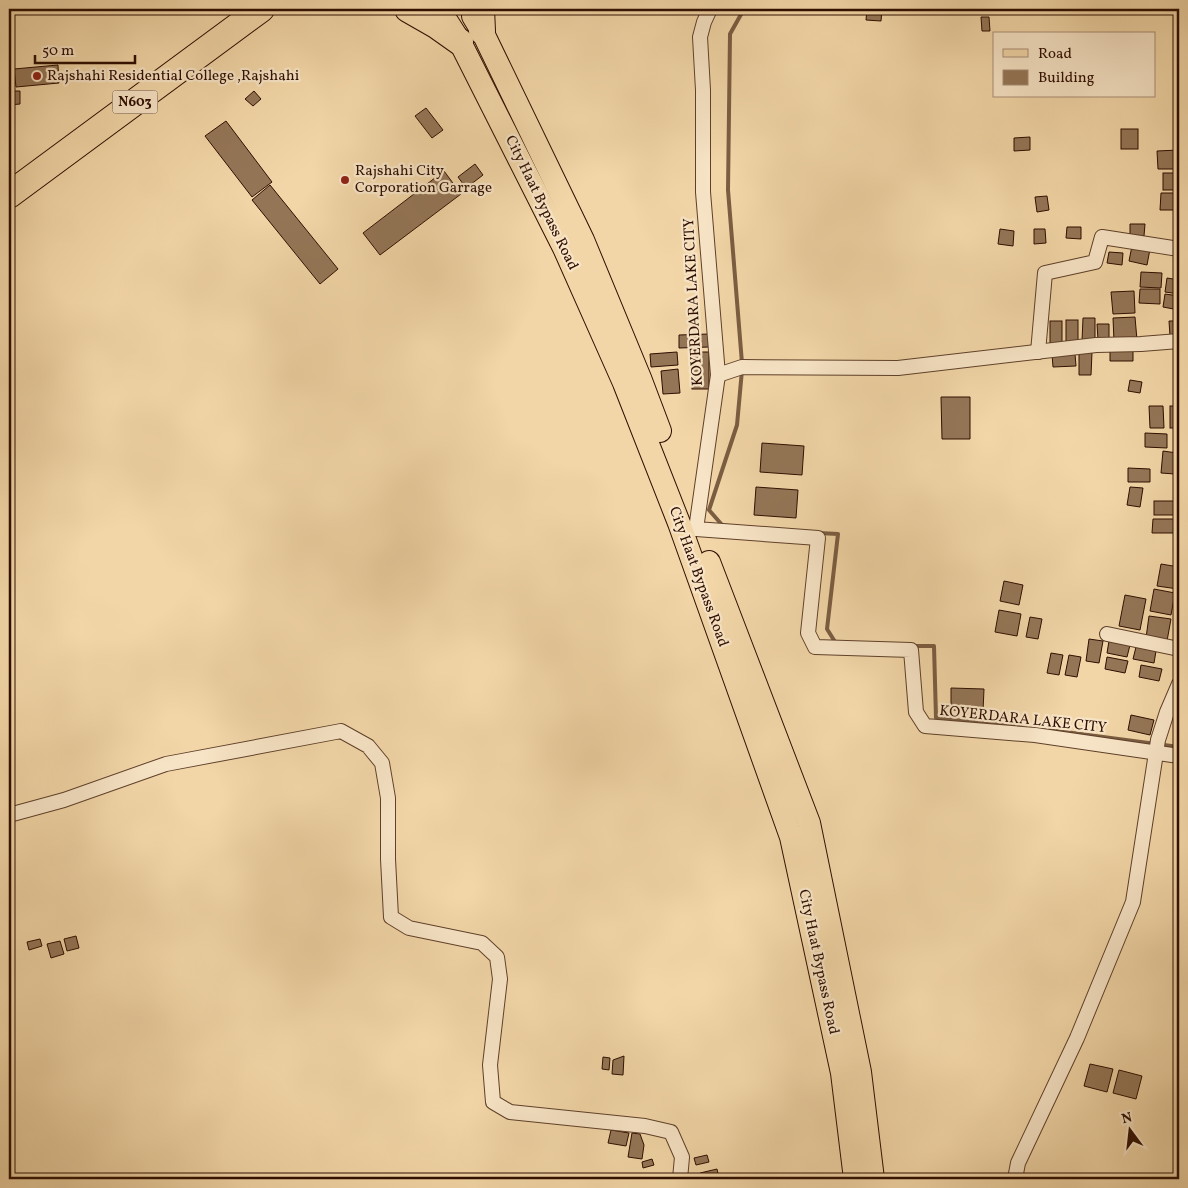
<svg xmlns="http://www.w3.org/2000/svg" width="1188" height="1188" viewBox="0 0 1188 1188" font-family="Vollkorn,serif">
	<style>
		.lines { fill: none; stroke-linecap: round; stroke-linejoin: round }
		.stream { stroke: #7b5d42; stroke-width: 4 }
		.building { fill: #947657; stroke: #2e0e00 }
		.street-casing { stroke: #5f402a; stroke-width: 16 }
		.primary-casing { stroke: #2e0e00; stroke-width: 24 }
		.highway-casing { stroke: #2e0e00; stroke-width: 28 }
		.street { stroke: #f7e4c6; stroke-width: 14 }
		.primary { stroke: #f2d6a7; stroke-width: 22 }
		.highway { stroke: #f2d6a7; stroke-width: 26 }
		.poi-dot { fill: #8f2418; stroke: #f7e4c6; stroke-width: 2 }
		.labels { text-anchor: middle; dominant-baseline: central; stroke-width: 4.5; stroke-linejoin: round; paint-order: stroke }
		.shield { fill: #f7e4c6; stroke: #6a4e3b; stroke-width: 1 }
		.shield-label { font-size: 14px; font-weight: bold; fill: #2e0e00 }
		.poi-label { font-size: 15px; fill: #2e0e00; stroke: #f7e4c6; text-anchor: start }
		.street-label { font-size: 15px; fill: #2e0e00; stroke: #f7e4c6 }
	</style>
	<rect width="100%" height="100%" fill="#f2d6a7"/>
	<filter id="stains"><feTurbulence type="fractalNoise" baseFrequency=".004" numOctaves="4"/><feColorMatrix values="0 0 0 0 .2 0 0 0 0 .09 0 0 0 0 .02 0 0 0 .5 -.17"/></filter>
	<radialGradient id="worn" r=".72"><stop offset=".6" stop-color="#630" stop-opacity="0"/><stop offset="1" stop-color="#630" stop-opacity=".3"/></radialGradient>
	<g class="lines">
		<g class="stream">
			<polyline points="742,363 728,190 730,34 744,9"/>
			<polyline points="723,526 709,510 737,425 742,370"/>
			<polyline points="819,533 838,534 827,629 837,645"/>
			<polyline points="911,646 934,646 936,718 1021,727"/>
			<polyline points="1050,730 1179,747"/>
		</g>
	</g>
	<g class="building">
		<polygon points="867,9 882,10 881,21 866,20"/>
		<polygon points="981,17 989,17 990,31 982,31"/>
		<polygon points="58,65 59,83 16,87 14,69"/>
		<polygon points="9,91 20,91 20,104 9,105"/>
		<polygon points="254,91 261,99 253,106 245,99"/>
		<polygon points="426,108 443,130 432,138 415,116"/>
		<polygon points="226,121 272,182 252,197 205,136"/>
		<rect x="1121" y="129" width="17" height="20"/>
		<polygon points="1030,137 1030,150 1014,151 1014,138"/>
		<polygon points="1179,150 1179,169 1158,169 1157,151"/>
		<polygon points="475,164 483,175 466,188 458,177"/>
		<polygon points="444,171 461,194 380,255 363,233"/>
		<rect x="1163" y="173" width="16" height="17"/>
		<polygon points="270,185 338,269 320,284 252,200"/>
		<polygon points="1161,193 1179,193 1179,210 1160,210"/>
		<polygon points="1047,196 1049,210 1037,212 1035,197"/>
		<polygon points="1130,224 1145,224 1144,236 1130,235"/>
		<polygon points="1067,227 1081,227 1081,239 1066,238"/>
		<polygon points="1000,229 1014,231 1013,246 998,244"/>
		<polygon points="1034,229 1045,229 1046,243 1034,244"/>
		<polygon points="1132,246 1150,249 1147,265 1129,261"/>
		<polygon points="1109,252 1123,253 1122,265 1107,263"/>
		<polygon points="1141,272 1162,273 1161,288 1140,287"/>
		<polygon points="1167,278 1179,280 1179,294 1165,292"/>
		<polygon points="1140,289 1160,289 1160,304 1139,303"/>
		<polygon points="1134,291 1135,313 1113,314 1111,292"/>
		<polygon points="1165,294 1179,296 1179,310 1163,307"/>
		<polygon points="1135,317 1137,340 1114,341 1113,318"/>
		<polygon points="1083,318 1095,318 1095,341 1082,341"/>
		<rect x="1066" y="320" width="12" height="23"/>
		<rect x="1050" y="321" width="12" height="23"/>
		<polygon points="1169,321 1179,321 1179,336 1170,336"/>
		<polygon points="1097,324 1109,324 1109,340 1098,340"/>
		<polygon points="709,334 709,347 679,348 679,335"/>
		<polygon points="1110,348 1133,349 1133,361 1110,361"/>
		<polygon points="677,352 678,365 651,367 650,354"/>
		<rect x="692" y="352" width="17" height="37"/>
		<polygon points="1079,352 1092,352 1091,375 1079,375"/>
		<polygon points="1052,354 1075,354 1076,366 1053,367"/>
		<polygon points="678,369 680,393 663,394 661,371"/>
		<rect x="1175" y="379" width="4" height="22"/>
		<polygon points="1130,380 1142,382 1140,393 1128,391"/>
		<polygon points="941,397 970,397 970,439 942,439"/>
		<polygon points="1149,406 1163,406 1164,428 1150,428"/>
		<rect x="1170" y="406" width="9" height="22"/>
		<polygon points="1145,433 1167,434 1167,448 1145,447"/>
		<polygon points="762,443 804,446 802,475 760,472"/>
		<polygon points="1163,451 1177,453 1175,474 1161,473"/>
		<polygon points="1128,468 1150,469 1150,482 1128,482"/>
		<polygon points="756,487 798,490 796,518 754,515"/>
		<polygon points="1130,487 1143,488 1140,507 1127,505"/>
		<rect x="1154" y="501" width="22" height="14"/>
		<polygon points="1153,519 1175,519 1174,533 1152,533"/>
		<polygon points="1161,564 1179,567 1178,589 1157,586"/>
		<polygon points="1004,581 1023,585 1019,605 1000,601"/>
		<polygon points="1154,589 1175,593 1171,615 1150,611"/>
		<polygon points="1125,595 1146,599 1140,630 1119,626"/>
		<polygon points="999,610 1021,614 1017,636 995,632"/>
		<polygon points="1149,616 1171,619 1167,641 1146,638"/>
		<polygon points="1030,617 1042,619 1038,639 1026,637"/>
		<polygon points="1089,639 1103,641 1099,663 1086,661"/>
		<polygon points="1109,641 1130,645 1127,657 1107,653"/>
		<polygon points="1136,647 1156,651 1154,663 1133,659"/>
		<polygon points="1051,653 1063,655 1059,675 1047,673"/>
		<polygon points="1069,655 1081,657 1077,677 1065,675"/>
		<polygon points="1107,657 1128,661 1125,673 1105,669"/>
		<polygon points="1141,665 1162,669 1159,681 1139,677"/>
		<polygon points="951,688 984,689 983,711 951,710"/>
		<polygon points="1131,715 1154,720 1150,735 1128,730"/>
		<polygon points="76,936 79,948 67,951 64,939"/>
		<polygon points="40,939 42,946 29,950 27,942"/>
		<polygon points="60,941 64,954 51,958 47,944"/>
		<polygon points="624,1056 623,1075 612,1074 613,1060"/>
		<polygon points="603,1057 610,1058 609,1070 602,1069"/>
		<polygon points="1090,1064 1113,1069 1107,1092 1084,1086"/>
		<polygon points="1119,1070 1142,1076 1136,1099 1113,1093"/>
		<polygon points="611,1130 629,1133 626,1146 608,1143"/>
		<polygon points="632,1133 640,1134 644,1145 642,1159 628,1157"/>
		<polygon points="707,1155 709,1162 696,1165 694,1158"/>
		<polygon points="652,1159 654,1165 643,1168 642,1162"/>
		<polygon points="717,1169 719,1178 713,1179 702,1179 700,1173"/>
	</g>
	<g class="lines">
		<defs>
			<g id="street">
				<polyline points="710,9 704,22 700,37 703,90 703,192 718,375 696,529 818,538 808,633 815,647 911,650 916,712 925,726 1035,735 1179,756"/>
				<polyline points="1038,352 1045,273 1095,262 1102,237 1179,249"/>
				<polyline points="718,375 742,367 898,368 1096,345 1141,344 1179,341"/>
				<polyline points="1107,634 1179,649"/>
				<polyline points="9,815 64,800 166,764 341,731 368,746 382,763 388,798 388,859 391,917 409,928 482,943 497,957 500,979 490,1065 493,1102 510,1112 645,1126 671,1132 682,1157 680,1179"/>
				<polyline points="1015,1179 1018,1163 1077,1038 1133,902 1158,740 1167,712 1179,684"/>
			</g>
			<g id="primary">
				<polyline points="439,9 460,42 564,248 624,383 679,523 791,837 842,1073 855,1179"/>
				<polyline points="473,16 482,31 583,240 640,378 660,431"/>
				<polyline points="709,562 809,823 860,1072 873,1179"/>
			</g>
			<g id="highway">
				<polyline points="408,9 436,25 460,42"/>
				<polyline points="481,9 482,31"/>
				<polyline points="9,195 261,9"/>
			</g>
		</defs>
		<use href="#street" class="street-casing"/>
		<use href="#primary" class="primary-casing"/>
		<use href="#highway" class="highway-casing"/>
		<use href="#street" class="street"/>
		<use href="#primary" class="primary"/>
		<use href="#highway" class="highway"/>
	</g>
	<g class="poi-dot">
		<circle cx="37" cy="76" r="5"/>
		<circle cx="345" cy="180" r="5"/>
	</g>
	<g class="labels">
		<rect class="shield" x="112.5" y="90.5" width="45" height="23" rx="4"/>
		<g class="shield-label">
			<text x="135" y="102">N603</text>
		</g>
		<g class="poi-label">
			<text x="47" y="76">Rajshahi Residential College ,Rajshahi</text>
			<text x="355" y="171">Rajshahi City<tspan x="355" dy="17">Corporation Garrage</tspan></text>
		</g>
		<g class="street-label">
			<text transform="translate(541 203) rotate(64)">City Haat Bypass Road</text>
			<text transform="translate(694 302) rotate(-93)">KOYERDARA LAKE CITY</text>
			<text transform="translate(698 577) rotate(70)">City Haat Bypass Road</text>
			<text transform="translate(1023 720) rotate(6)">KOYERDARA LAKE CITY</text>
			<text transform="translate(818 962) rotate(78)">City Haat Bypass Road</text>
		</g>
	</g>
	<rect width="1188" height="1188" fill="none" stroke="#f2d6a7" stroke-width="30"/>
	<rect x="10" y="10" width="1168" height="1168" fill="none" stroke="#2e0e00" stroke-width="2.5"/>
	<rect x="15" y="15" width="1158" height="1158" fill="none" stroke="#2e0e00"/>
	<rect x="993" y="32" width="162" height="65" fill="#f7e4c6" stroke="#a78e77"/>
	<rect x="1003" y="49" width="25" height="8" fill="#f2d6a7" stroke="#a78e77"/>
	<text x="1038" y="58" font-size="15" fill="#2e0e00">Road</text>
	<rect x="1003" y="70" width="25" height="15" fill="#947657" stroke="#a78e77"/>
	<text x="1038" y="82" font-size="15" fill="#2e0e00">Building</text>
	<g transform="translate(1130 1130) rotate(345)" stroke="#f7e4c6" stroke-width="4" paint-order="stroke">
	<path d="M0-4L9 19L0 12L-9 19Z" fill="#2e0e00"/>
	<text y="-8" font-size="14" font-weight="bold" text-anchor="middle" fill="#2e0e00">N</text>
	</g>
	<path d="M35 55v8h100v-8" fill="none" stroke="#2e0e00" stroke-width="2.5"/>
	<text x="42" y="55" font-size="15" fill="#2e0e00" stroke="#f7e4c6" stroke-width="4" paint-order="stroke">50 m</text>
	<rect width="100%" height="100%" filter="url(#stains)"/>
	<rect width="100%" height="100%" fill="url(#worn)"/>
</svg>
